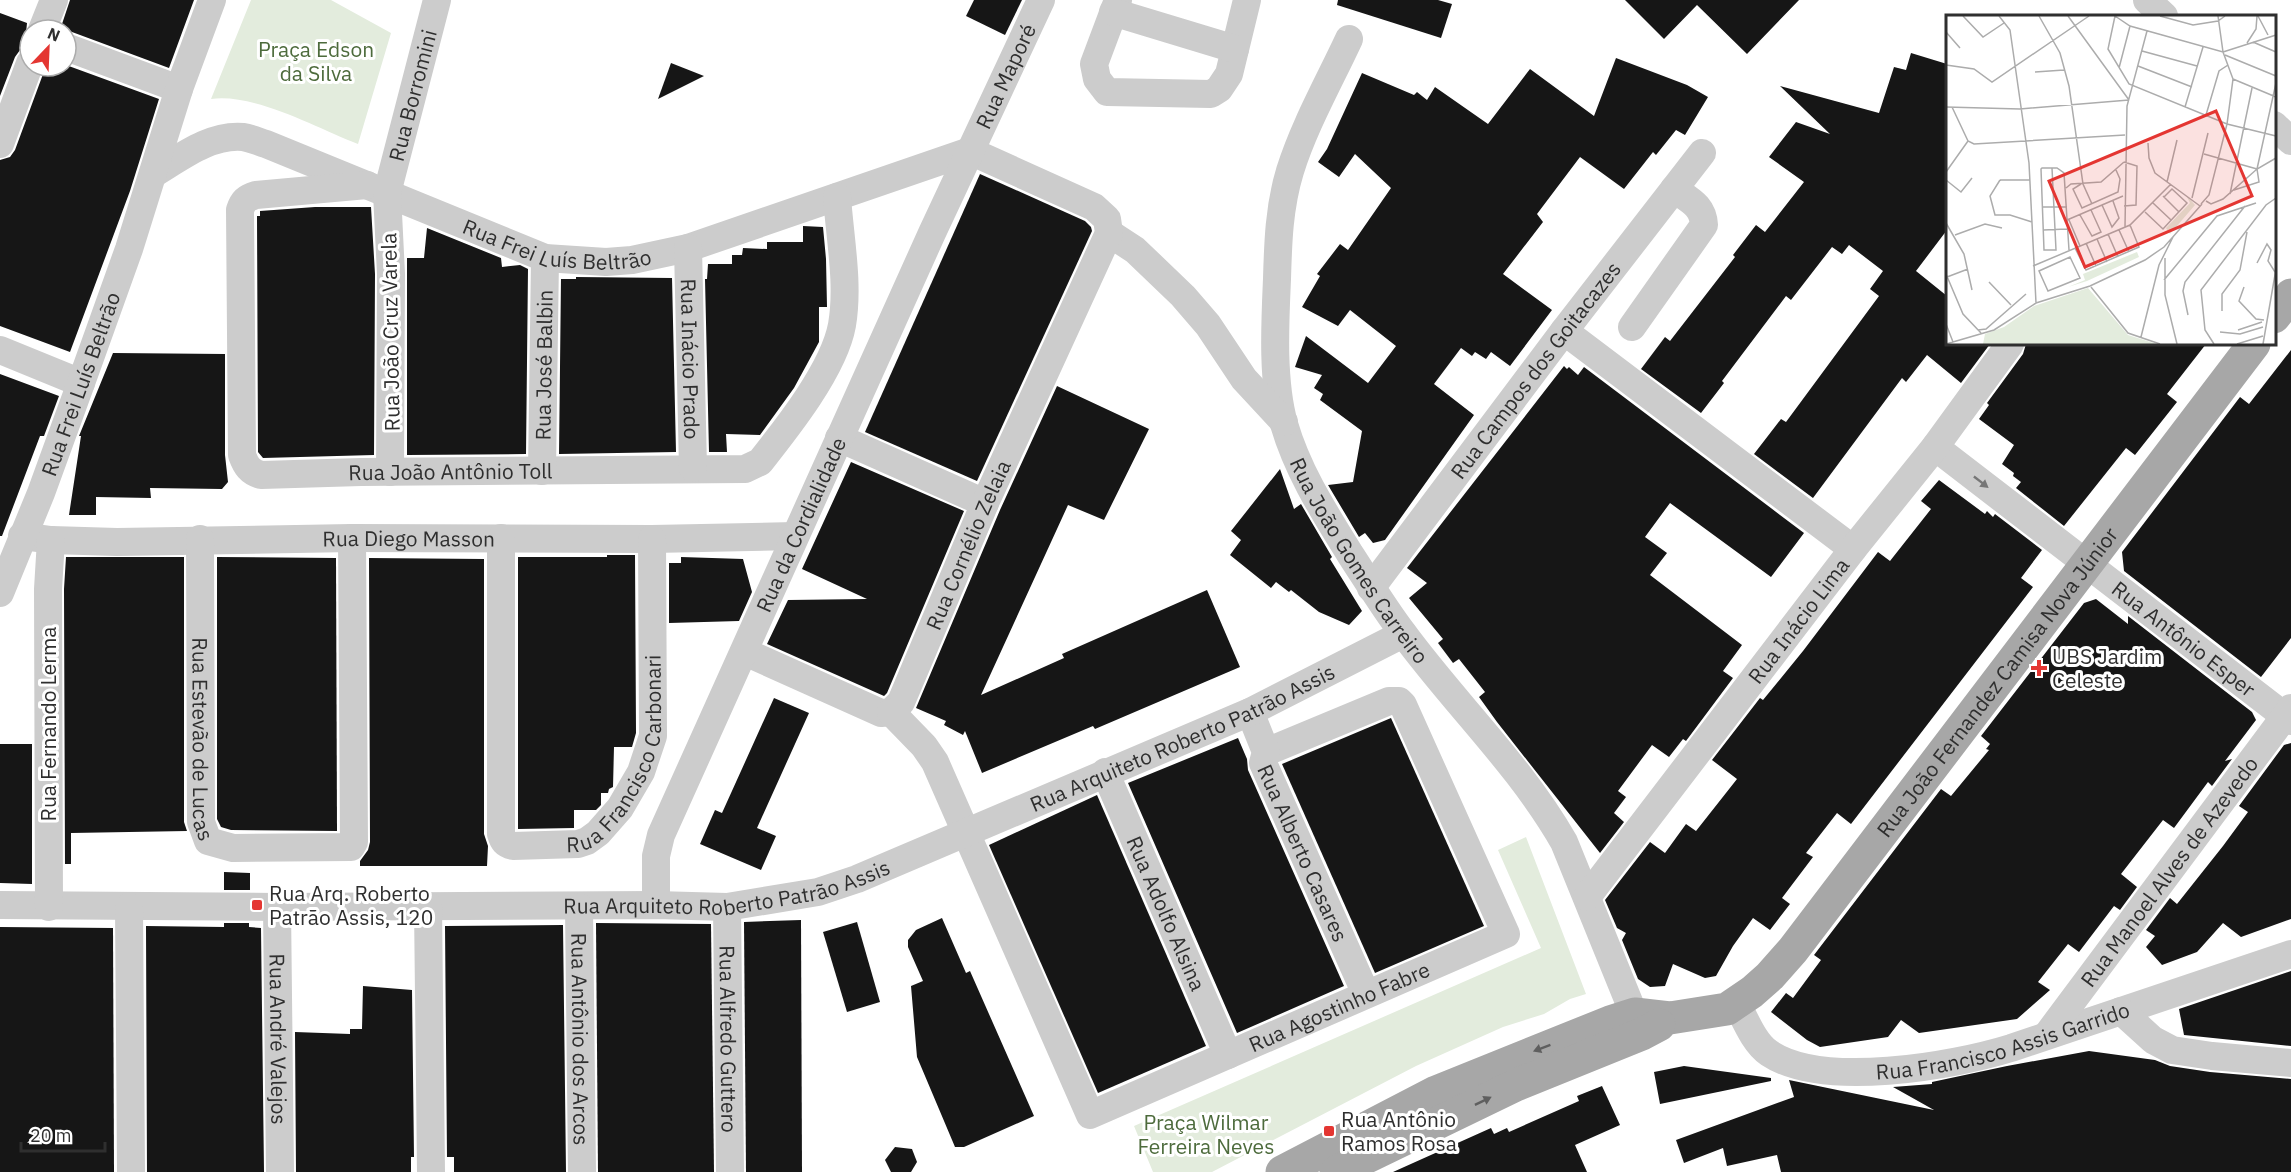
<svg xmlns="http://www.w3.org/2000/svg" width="2291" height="1172" viewBox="0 0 2291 1172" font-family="'IBM Plex Sans',sans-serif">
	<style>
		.green { fill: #e3ecdd }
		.building { fill: #161616 }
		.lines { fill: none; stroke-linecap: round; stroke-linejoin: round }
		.minor { stroke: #ccc; stroke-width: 28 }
		.major { stroke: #a7a7a7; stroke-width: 33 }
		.oneway { fill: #767676 }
		.oneway2 { fill: #5f5f5f }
		.poi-dot { fill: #e43632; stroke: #fff; stroke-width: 2 }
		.labels { text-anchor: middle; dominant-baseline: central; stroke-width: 6; stroke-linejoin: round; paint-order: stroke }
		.park-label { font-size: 21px; fill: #4d6b3c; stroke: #fff }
		.street-label { font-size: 21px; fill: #2f2f2f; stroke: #fff }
		.poi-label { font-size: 21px; fill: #2f2f2f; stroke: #fff; text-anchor: start }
		.inset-road { fill: none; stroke: #acacac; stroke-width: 1.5 }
		.view { fill: #e43632; fill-opacity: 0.15; stroke: #e43632; stroke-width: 3 }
		.inset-edge { fill: none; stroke: #2f2f2f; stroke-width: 3 }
	</style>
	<rect width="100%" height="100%" fill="#fff"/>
	<g class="green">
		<path d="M251,0h80l60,33 -33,111c-41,-16 -103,-51 -147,-45z"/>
		<polygon points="1526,837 1586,994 1570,999 1544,1014 1503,1027 1416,1066 1212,1172 1153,1172 1134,1126 1541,948 1498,850"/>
	</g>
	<g class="building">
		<polygon points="70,0 194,0 169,68 72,32 60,30"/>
		<polygon points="974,0 1022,0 1005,35 966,16"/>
		<polygon points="1338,0 1438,0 1452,4 1441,38 1337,5"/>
		<polygon points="1625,0 1799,0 1747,54 1697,5 1664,39"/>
		<polygon points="0,13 27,23 26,33 30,41 30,47 20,50 15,57 0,96"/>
		<polygon points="1911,53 1947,64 1947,230 1916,271 1947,296 1947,344 1990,344 1961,383 1927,355 1906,382 1902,378 1813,498 1754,454 1781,419 1786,422 1879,296 1870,289 1883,271 1849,245 1842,254 1832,247 1791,300 1786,296 1722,381 1724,383 1701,413 1641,369 1665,337 1670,341 1735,257 1733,255 1756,225 1765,232 1804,182 1769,157 1796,122 1830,134 1780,86 1879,113 1894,67 1906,70"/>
		<polygon points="1616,58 1687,85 1708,97 1685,135 1676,130 1656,155 1653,152 1624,189 1580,157 1537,214 1543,222 1503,274 1552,310 1510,366 1491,352 1486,359 1475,352 1472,356 1461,348 1434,384 1474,415 1385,540 1373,543 1365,533 1359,537 1328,485 1353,482 1362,431 1320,400 1323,394 1314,388 1322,375 1295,367 1306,336 1368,383 1396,346 1350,310 1338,326 1302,307 1320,276 1317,274 1340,244 1348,250 1391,188 1355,154 1339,177 1318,162 1327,149 1362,73 1414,95 1417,92 1427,100 1435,87 1488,124 1530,69 1594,116"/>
		<polygon points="671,63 704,76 658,99"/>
		<polygon points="66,65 159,99 130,191 70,352 0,326 0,160 10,157 15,150 46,66"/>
		<polygon points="980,174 1085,221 1091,227 1092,231 977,481 865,432"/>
		<polygon points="315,207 371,207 375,274 374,455 263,458 258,452 257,216 260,216 260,211"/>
		<polygon points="803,226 823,227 826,259 827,307 819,307 819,342 794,388 760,435 726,434 727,452 709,452 705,279 707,279 708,264 732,264 732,255 742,255 743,248 767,249 767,242 803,242"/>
		<polygon points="427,228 501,258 502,267 520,265 528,269 526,454 407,455 407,258 424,258"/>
		<polygon points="576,277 672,278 676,452 559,454 561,279 576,279"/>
		<polygon points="2026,344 2206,344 2167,394 2177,402 2135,455 2126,448 2064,526 2016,488 2021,482 2013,476 2014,473 2002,464 2014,445 1979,419 1989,405 1987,403 2023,354"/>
		<polygon points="2291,350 2291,638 2261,677 2124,571 2122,552 2240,397 2249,404"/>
		<polygon points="113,353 225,354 225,455 228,482 222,489 150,488 151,498 96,497 96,515 69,515 81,436 79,436"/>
		<polygon points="1564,366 1567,369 1569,367 1578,375 1584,367 1804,533 1771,577 1670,503 1645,537 1667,553 1650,575 1742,645 1723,671 1733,678 1686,741 1683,739 1669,757 1652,745 1618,791 1626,797 1614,813 1624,822 1600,853 1497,722 1479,697 1485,692 1459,659 1453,663 1438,643 1443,639 1409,598 1427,583 1407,568"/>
		<polygon points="0,374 59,396 44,436 40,436 2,536 0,536"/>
		<polygon points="1057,386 1149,429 1104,520 1068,505 981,695 1064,658 1062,654 1207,590 1240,667 1095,729 1093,726 982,773 965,731 963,735 944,725 946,721 916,708 1000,510"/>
		<polygon points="851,462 964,511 887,693 884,696 767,644 788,600 867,599 802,569"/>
		<polygon points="1280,469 1294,509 1301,504 1332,557 1330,559 1362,611 1349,625 1319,612 1291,590 1289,592 1276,582 1271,588 1230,555 1241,540 1231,531"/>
		<polygon points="1939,480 1985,514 1987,511 1993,517 1995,514 2042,550 2021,578 2033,587 1851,824 1837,813 1806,853 1813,857 1782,898 1790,904 1770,930 1753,918 1733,946 1716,976 1705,978 1673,964 1665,986 1650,987 1638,979 1622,940 1626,933 1617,928 1605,900 1650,842 1665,853 1686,824 1696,831 1737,779 1712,760 1760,698 1763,700 1803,651 1878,552 1890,561 1931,509 1921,501"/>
		<polygon points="607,555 635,555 636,733 632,747 614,747 613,787 609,789 608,793 601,793 601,805 596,810 574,810 574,828 518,829 518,557 607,557"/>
		<polygon points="66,557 184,557 184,822 187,831 71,833 71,864 65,864 64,589"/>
		<polygon points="217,557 336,558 337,831 231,830 221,827 217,819"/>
		<polygon points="681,557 743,559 752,592 739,621 669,623 669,563 681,563"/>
		<polygon points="369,558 484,559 484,834 488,846 487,866 360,866 360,861 368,850 370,842"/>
		<polygon points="2096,599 2128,624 2128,616 2252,712 2256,720 2225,761 2232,759 2212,786 2208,782 2174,828 2163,820 2121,874 2137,887 2120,910 2114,906 2079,952 2068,944 2038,982 2050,990 2017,1019 1919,1033 1901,1020 1888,1037 1820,1047 1807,1040 1771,1012 1786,993 1793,998 1821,960 1814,955 1941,789 1951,796 1989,750 1986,749 1990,744 1981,736 2084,603"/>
		<polygon points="774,698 809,713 757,828 776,836 761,870 700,844 715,810 722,813"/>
		<polygon points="1391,718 1484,926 1375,973 1282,764"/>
		<polygon points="1238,738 1247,759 1248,770 1344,986 1237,1033 1128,783"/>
		<polygon points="2291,743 2291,919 2241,937 2223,923 2197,952 2162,965 2146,947 2155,936 2146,930 2170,898 2177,904 2223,846 2248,812 2239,806 2284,745"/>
		<polygon points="0,744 32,744 32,884 0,883"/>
		<polygon points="1097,795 1206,1046 1098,1093 989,845"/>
		<polygon points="224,872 250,873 250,890 224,890"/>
		<polygon points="942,918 966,973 970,971 1034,1116 964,1147 955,1147 917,1057 911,986 923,981 908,947 908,940 916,930"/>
		<polygon points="801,920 802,1172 746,1172 744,922"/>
		<polygon points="857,922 880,1002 847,1012 823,932"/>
		<polygon points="224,923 249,923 249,927 261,928 264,1172 147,1172 146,926 224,927"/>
		<polygon points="596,923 711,924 714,1172 598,1172"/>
		<polygon points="563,925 566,1172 454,1172 454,1157 447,1157 445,926"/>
		<polygon points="0,927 113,928 114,1172 0,1172"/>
		<polygon points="2291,971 2291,1046 2184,1035 2179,1009"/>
		<polygon points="363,986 412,990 414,1157 411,1157 411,1172 296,1172 295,1032 350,1034 350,1029 362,1029"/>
		<polygon points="2089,1051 2155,1060 2170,1066 2210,1072 2291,1079 2291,1172 1781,1172 1777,1155 1727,1166 1723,1148 1684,1163 1676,1140 1794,1097 1789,1080 1934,1110 1893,1087 1932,1084 1932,1082 2007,1066"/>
		<polygon points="1684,1066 1771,1078 1771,1081 1660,1104 1654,1072"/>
		<polygon points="1602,1086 1620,1125 1575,1145 1587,1172 1393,1172 1491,1128 1494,1134 1507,1128 1509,1132 1579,1101 1577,1096"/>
		<polygon points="895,1147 912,1149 917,1162 911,1172 891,1172 885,1160"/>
	</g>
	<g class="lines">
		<g class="minor">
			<polyline points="1118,0 1094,64 1097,79 1107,92 1211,94 1219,89 1229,74 1247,0"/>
			<polyline points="2147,0 2164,16"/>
			<polyline points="1113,12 1235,49"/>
			<polyline points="42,30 54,0"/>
			<path id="s1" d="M1349,39c-20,43 -45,87 -59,132 -11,36 -12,72 -13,108 -2,45 -5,102 7,145 14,48 40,88 66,130 17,26 34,54 53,79 52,71 117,132 161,209l78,192"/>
			<polyline points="66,47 179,89"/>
			<polyline points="2274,125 2291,141"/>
			<polyline points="0,144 30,63"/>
			<path id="s2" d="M153,174c27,-16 57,-40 90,-37 8,1 16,5 23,7l279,114 61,4 26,-2 56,-12 282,-97"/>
			<path id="s3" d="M367,185l-111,10c-10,3 -13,6 -16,15l2,245c4,11 8,17 19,20l100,-3 384,-3 15,-7c27,-34 74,-93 82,-137 7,-41 -2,-86 -5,-128"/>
			<polyline points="1109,233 1135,250 1183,296 1208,325 1244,379 1284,422"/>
			<path id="s4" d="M688,248l5,220"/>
			<path d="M1632,327l72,-102c-1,-20 -15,-25 -30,-36"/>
			<polyline points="1564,331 1853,549"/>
			<polyline points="0,350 81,383"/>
			<polyline points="839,438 985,503"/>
			<path id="s5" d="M1935,447l356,274"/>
			<path id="s6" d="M542,471l3,-213"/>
			<path id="s7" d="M390,472l1,-198 -4,-81 50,-193"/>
			<path id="s8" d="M22,536l29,4 66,2 235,-4 300,1 143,-3"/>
			<path id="s9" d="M501,538v296c2,7 4,10 12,12l65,-2 9,-3 11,-8 22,-25 21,-36 12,-36 -1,-197"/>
			<path id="s10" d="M200,539l1,283 7,19 25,7 118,-1 3,-5 -2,-304"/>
			<path id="s11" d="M1371,588l193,-257 138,-178"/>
			<path id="s12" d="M0,593l41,-100 40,-110 48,-134 50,-160 33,-89"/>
			<path id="s13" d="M745,652l136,61 10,-1 10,-10 84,-199 124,-270 -2,-14 -13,-12 -124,-56"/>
			<path id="s14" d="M891,712l33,34 11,16 155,353 416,-181 -103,-229 -4,-4h-10l-123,51"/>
			<path id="s15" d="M1250,712l16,40 -3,11 103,231"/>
			<path id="s16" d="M1105,772l123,283"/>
			<path id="s17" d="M1587,897l266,-348 82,-102 75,-103"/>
			<path id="s18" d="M0,905l277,2 379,-2 71,2 91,-15 39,-13 393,-167 153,-78"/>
			<path id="s19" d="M656,905v-49l5,-21 271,-602 109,-233"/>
			<polyline points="428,906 431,1172"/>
			<polyline points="49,907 48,589 51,540"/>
			<polyline points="129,907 131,1172"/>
			<path id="s20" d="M277,907l3,265"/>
			<path id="s21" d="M579,907l3,265"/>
			<path id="s22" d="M727,907l3,265"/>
			<path id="s23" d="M1737,1004c8,15 17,39 32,49 53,36 184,13 242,-5l280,-94"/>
			<polyline points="2121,1011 2153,1040 2172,1050 2212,1056 2291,1063"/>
			<path id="s24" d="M2047,1035l244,-327"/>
		</g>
		<g class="major">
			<polyline points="2274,317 2291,295"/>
			<path id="s25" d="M1282,1172l154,-80 174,-70 25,-8 35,4 57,-9 25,-17 18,-16 23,-26 461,-606"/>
			<polyline points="1336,1172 1516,1085 1642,1034 1659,1025"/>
		</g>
	</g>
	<defs><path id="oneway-solid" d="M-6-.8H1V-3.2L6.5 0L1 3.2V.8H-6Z" transform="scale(1.5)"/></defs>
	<use class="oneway" href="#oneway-solid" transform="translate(1981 482) rotate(38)"/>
	<g class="oneway2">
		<use href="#oneway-solid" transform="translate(1542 1048) rotate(159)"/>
		<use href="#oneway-solid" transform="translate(1483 1101) rotate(-26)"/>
	</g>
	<g class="poi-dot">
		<path d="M2036 659h6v6h6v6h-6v6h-6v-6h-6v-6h6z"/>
		<rect x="251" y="899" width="12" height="12" rx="3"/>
		<rect x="1323" y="1125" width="12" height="12" rx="3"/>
	</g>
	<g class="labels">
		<g class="park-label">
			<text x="316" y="49">Praça Edson<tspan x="316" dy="24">da Silva</tspan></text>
			<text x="1206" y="1122">Praça Wilmar<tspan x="1206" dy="24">Ferreira Neves</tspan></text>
		</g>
		<g class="street-label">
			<text stroke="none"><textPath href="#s19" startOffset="904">Rua Maporé</textPath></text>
			<text stroke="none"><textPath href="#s7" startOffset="380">Rua Borromini</textPath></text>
			<text stroke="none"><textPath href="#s2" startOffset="434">Rua Frei Luís Beltrão</textPath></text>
			<text transform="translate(390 332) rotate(-91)">Rua João Cruz Varela</text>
			<text stroke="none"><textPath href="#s4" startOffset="111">Rua Inácio Prado</textPath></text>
			<text stroke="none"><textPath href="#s6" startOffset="106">Rua José Balbin</textPath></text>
			<text stroke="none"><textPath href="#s11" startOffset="273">Rua Campos dos Goitacazes</textPath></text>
			<text stroke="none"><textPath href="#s12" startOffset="224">Rua Frei Luís Beltrão</textPath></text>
			<text stroke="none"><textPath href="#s3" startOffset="598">Rua João Antônio Toll</textPath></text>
			<text stroke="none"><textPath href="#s19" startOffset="411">Rua da Cordialidade</textPath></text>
			<text stroke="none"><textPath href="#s8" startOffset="387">Rua Diego Masson</textPath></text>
			<text stroke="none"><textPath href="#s13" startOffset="344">Rua Cornélio Zelaia</textPath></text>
			<text stroke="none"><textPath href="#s1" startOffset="556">Rua João Gomes Carreiro</textPath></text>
			<text stroke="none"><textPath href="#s17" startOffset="348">Rua Inácio Lima</textPath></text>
			<text stroke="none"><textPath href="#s5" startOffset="314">Rua Antônio Esper</textPath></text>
			<text stroke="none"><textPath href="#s25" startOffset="906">Rua João Fernandez Camisa Nova Júnior</textPath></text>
			<text transform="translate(48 724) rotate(-90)">Rua Fernando Lerma</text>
			<text stroke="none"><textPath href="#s10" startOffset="200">Rua Estevão de Lucas</textPath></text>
			<text stroke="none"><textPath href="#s18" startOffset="1215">Rua Arquiteto Roberto Patrão Assis</textPath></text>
			<text stroke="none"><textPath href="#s9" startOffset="482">Rua Francisco Carbonari</textPath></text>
			<text stroke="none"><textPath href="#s15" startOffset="153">Rua Alberto Casares</textPath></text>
			<text stroke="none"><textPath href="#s24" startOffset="204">Rua Manoel Alves de Azevedo</textPath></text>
			<text stroke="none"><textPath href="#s18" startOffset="729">Rua Arquiteto Roberto Patrão Assis</textPath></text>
			<text stroke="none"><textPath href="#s16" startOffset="154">Rua Adolfo Alsina</textPath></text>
			<text stroke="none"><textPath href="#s14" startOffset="724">Rua Agostinho Fabre</textPath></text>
			<text stroke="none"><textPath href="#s23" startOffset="300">Rua Francisco Assis Garrido</textPath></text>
			<text stroke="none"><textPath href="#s21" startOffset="132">Rua Antônio dos Arcos</textPath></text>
			<text stroke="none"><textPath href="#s20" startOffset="132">Rua André Valejos</textPath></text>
			<text stroke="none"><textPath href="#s22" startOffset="132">Rua Alfredo Guttero</textPath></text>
		</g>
		<g class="poi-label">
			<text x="2052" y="656">UBS Jardim<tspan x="2052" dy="24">Celeste</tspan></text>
			<text x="269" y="893">Rua Arq. Roberto<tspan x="269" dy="24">Patrão Assis, 120</tspan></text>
			<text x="1341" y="1119">Rua Antônio<tspan x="1341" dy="24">Ramos Rosa</tspan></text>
		</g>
	</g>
	<g transform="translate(1946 15)">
		<rect width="330" height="330" fill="#fff"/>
		<path d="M240,180l9,10 -25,29 -4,-6 24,-25zM191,237l2,5 -52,24 -19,6 17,-7 -2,-6zM142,273l40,47 29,9h-174l2,-10 19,-7 30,-21z" fill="#e3ecdd"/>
		<path class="inset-road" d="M17,1l20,21 21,-14M53,1l11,14 19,133 7,140M93,1l21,37 9,33 14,98 9,20M122,1l61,84M169,1l-7,33 21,35 98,40 49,12M169,1l15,10 93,26 -5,-36M214,1l33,9 25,-4 7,-5M312,1l10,19M0,17l14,16M307,27l23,10M301,28l9,-14 1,-13M196,36l55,15M279,40l51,21M0,50l28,4 18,13 97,-66M192,51l54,21M173,53l11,-42M89,57l29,-2M287,64l43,18M0,92l74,2 109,-9M6,92l16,34 6,3 151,-9M239,92l18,-60M260,100l13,-44 9,-6M202,128l1,15 6,15 45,33M258,139l53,15M106,153l4,82h-12l-3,-81 1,-1h15l7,5 5,77M311,154l19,-86M0,157l22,-31M0,165l15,12 11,-14M54,165l-10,16 5,19h15l22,7M54,165h30M221,167l10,-42M135,169l-8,5 9,19 36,-16 2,-13 -4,-9M120,173l5,-4 30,-2 23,-20M288,175l25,-8 -2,-13M284,179l22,-106M217,181l16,16M246,183l16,-65M260,186l5,3 12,-5 34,-30 19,-11M207,188l18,17M255,189l8,-9 18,-71 6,-45 -10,-27 53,-17M156,190l10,22 7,-9 -6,-17M178,191l12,-1 1,-39 -13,-4M96,192h25M199,197l18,17 24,-26 -15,-14 -8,8M134,200l12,21 9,-4 -10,-22M121,205l56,-24M123,205l11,26M0,208l18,31 8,36M179,212l2,-121 20,-75M97,215l24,-1M173,215l10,22M162,219l10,23M9,220l30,-11 17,4M151,224l10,23M140,228l10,23M129,233l11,22 53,-23 -9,-22M124,242l10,21 -32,13 -9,-20zM219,243v37l12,49M311,248l10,-19 4,6 -3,11 7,11M87,251l97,-41 41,-41M0,259l17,40 18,19M1,262l21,-8M218,265l53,-64 39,-13M43,267l22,23M145,272l37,46 32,11M298,272l-5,14 17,18 8,1M276,296v-17l18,-24 7,-38M242,300l-5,-24 2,-9 60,-76M0,309l7,18M32,315l8,-1 40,-35M292,315l24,-8M274,317l20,2 23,-7M195,322l18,-72 14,-28M0,329l48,-14 42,-27 54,-17 55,-26 19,-13 38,-43M268,329l-9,-14 -4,-40 65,-85 10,-7M291,329l26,-8M317,329l13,-75"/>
		<path class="view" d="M270,96l36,85 -167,71 -36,-86z"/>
		<rect width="330" height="330" class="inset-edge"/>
	</g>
	<g transform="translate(48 48) rotate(23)"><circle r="28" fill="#ffffff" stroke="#acacac" stroke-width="1.5"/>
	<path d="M0-4.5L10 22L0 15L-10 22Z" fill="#e43632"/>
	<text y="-9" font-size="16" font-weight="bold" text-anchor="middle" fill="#2f2f2f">N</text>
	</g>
	<path d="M21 1142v9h84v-9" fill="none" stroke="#2f2f2f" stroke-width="3"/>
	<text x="30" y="1142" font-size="18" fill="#2f2f2f" stroke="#ffffff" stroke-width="4.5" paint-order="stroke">20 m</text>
</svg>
